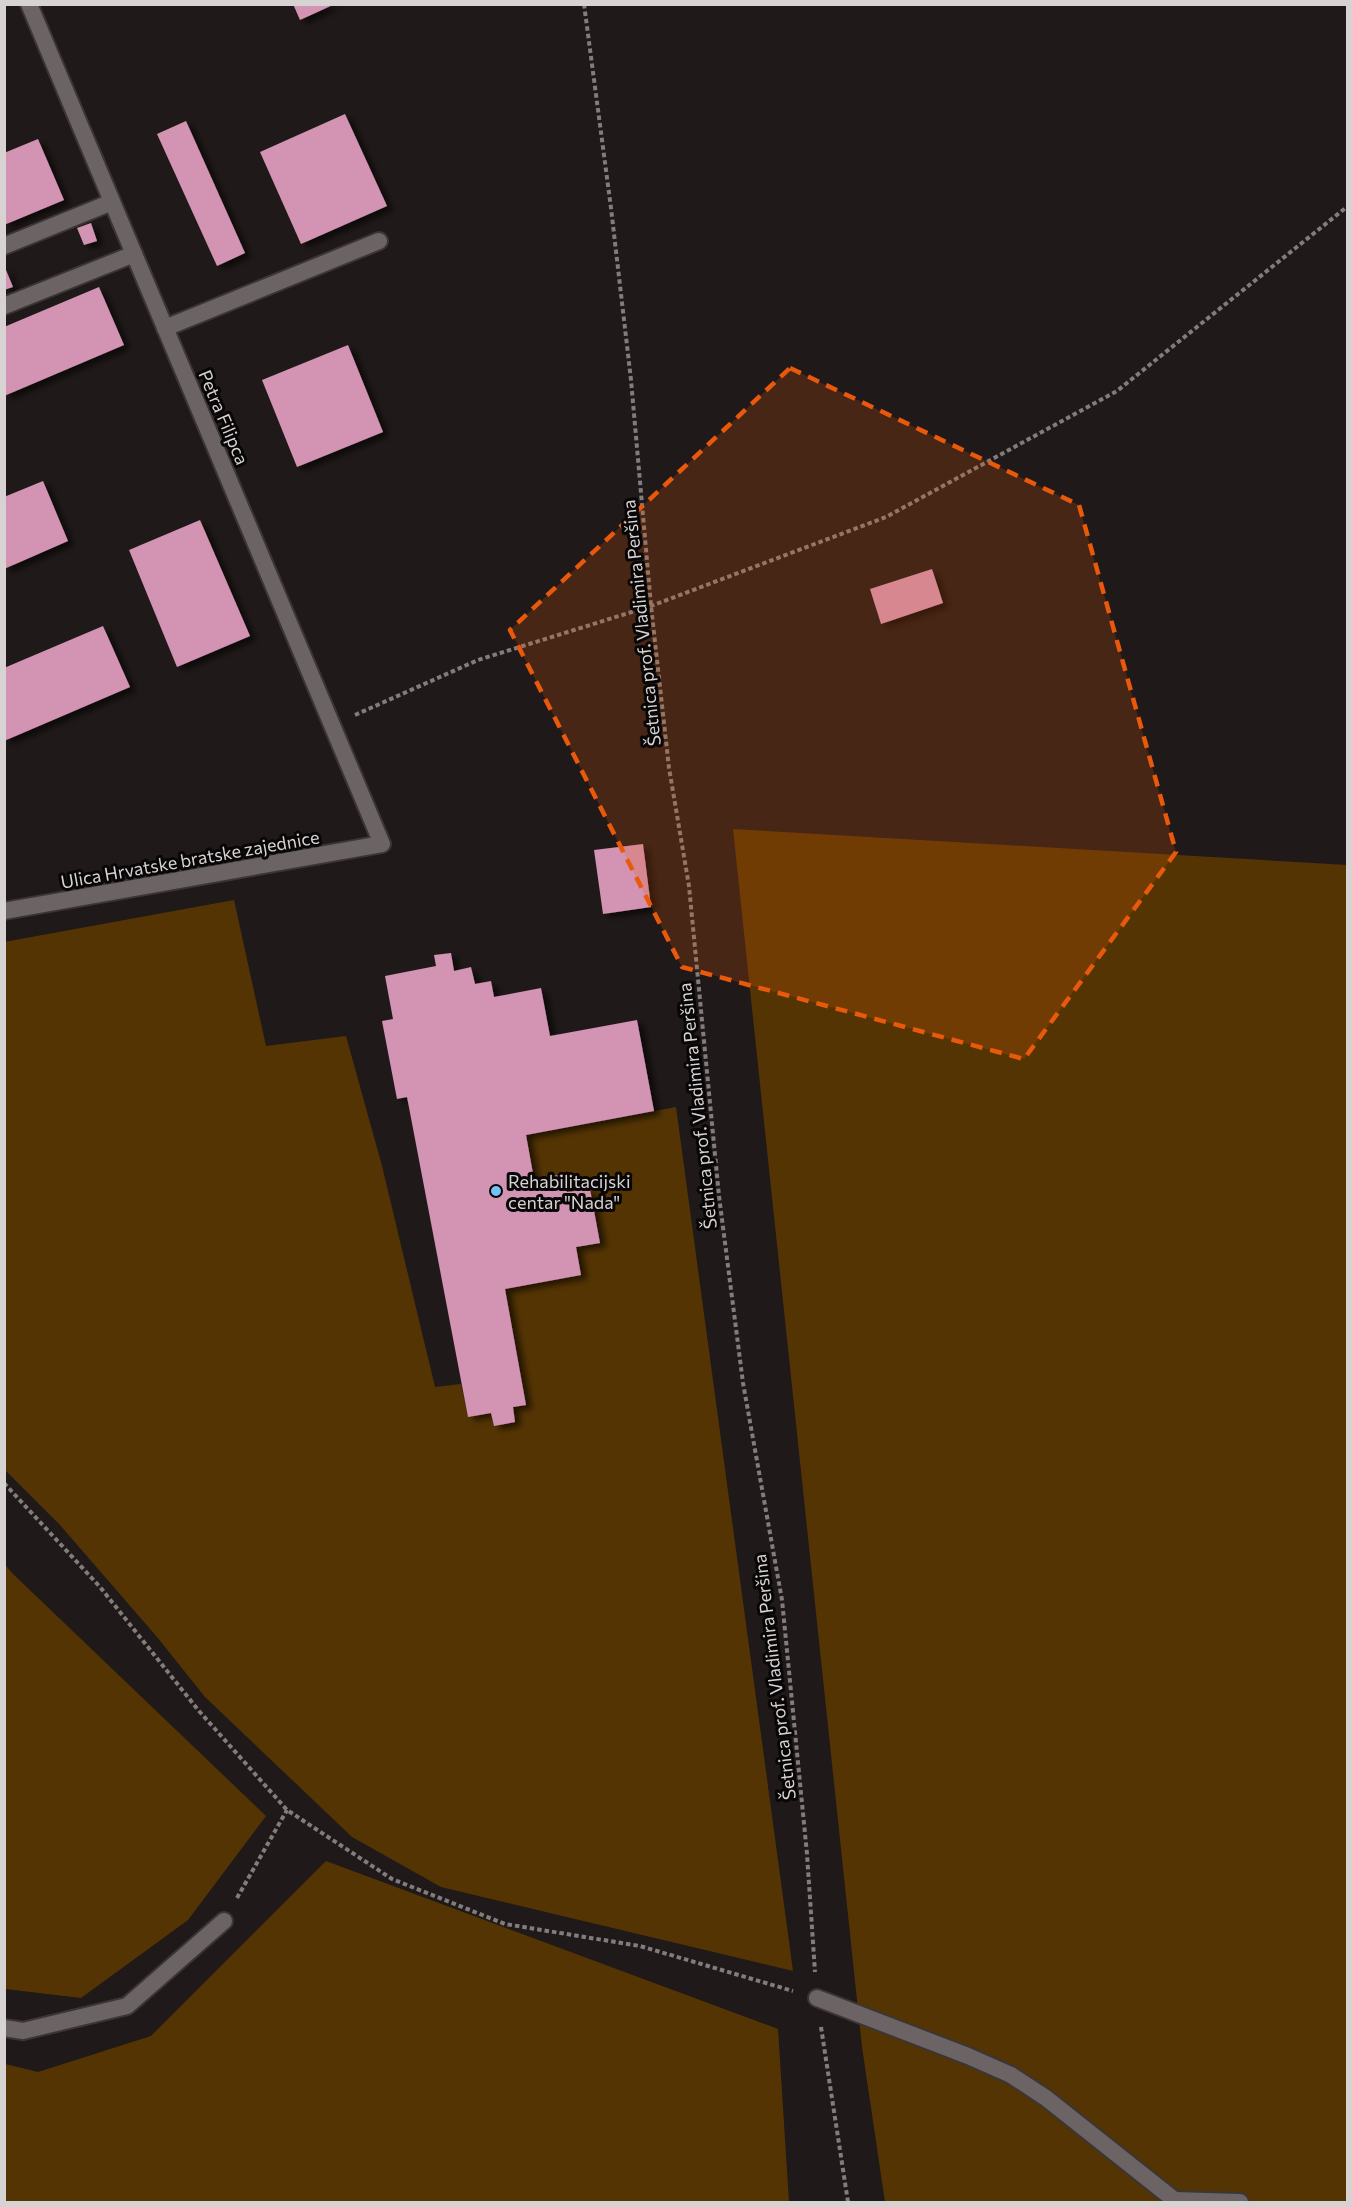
<svg xmlns="http://www.w3.org/2000/svg" width="1352" height="2207" viewBox="0 0 1352 2207" font-family="Commissioner,sans-serif">
	<style>
		.green { fill: #543403 }
		.building { fill: #d393b2; filter: url(#shadow) }
		.lines { fill: none; stroke-linecap: round; stroke-linejoin: round }
		.service-casing { stroke: #3b3636; stroke-width: 20 }
		.minor-casing { stroke: #3b3636; stroke-width: 20 }
		.path { stroke: #827c7c; stroke-width: 4; stroke-dasharray: 4.5 3; stroke-linecap: butt }
		.service { stroke: #6c6364; stroke-width: 16 }
		.minor { stroke: #6c6364; stroke-width: 16 }
		.marked { fill: #e8590c; fill-opacity: 0.2; stroke: #e8590c; stroke-width: 4.5; stroke-dasharray: 12 8; stroke-linejoin: round }
		.poi-dot { fill: #73c1f5; stroke: #080606; stroke-width: 2 }
		.labels { text-anchor: middle; dominant-baseline: central; stroke-width: 6; stroke-linejoin: round; paint-order: stroke }
		.street-label { font-size: 18px; fill: #d8d3d3; stroke: #080606 }
		.poi-label { font-size: 18px; fill: #d8d3d3; stroke: #080606; text-anchor: start }
	</style>
	<defs>
		<filter id="shadow"><feDropShadow dx="6" dy="4" stdDeviation="3" flood-color="#0009"/></filter>
	</defs>
	<rect width="100%" height="100%" fill="#201919"/>
	<g class="green">
		<polygon points="733,829 1347,865 1347,2202 885,2202 862,2047"/>
		<polygon points="234,900 266,1046 346,1036 382,1166 435,1387 461,1384 468,1416 491,1413 494,1425 515,1422 513,1407 526,1404 505,1289 581,1275 576,1247 600,1242 590,1189 567,1192 564,1174 534,1179 526,1135 676,1107 793,1971 441,1887 352,1837 205,1697 157,1637 60,1525 5,1470 4,942"/>
		<polygon points="4,1563 12,1573 266,1816 188,1920 81,1998 5,1989"/>
		<polygon points="326,1861 778,2029 789,2202 5,2202 5,2064 38,2072 151,2036"/>
	</g>
	<g class="building">
		<polygon points="293,4 335,4 300,20"/>
		<polygon points="345,114 387,206 301,244 260,152"/>
		<polygon points="186,121 245,253 217,266 157,134"/>
		<polygon points="38,139 64,200 4,225 4,153"/>
		<polygon points="91,223 97,241 84,245 77,228"/>
		<polygon points="4,265 13,287 4,290"/>
		<polygon points="99,287 124,345 4,396 4,327"/>
		<polygon points="348,345 383,432 297,467 262,380"/>
		<polygon points="43,481 68,541 4,569 4,497"/>
		<polygon points="200,520 250,636 177,667 129,550"/>
		<polygon points="932,569 943,603 881,624 870,589"/>
		<polygon points="103,626 130,687 4,741 4,668"/>
		<polygon points="643,844 651,907 603,914 594,850"/>
		<polygon points="451,953 454,971 471,967 475,984 491,981 494,997 541,988 550,1036 637,1020 654,1111 526,1135 534,1179 564,1174 567,1192 590,1189 600,1243 576,1247 581,1275 505,1289 526,1405 513,1407 515,1422 494,1426 491,1413 468,1417 407,1097 397,1099 382,1021 393,1019 385,976 436,966 434,955"/>
	</g>
	<g class="lines">
		<defs>
			<g id="service">
				<polyline points="4,246 112,202"/>
				<polyline points="4,306 134,254"/>
				<polyline points="165,328 379,241"/>
				<polyline points="817,1998 968,2056 1011,2075 1046,2098 1177,2202"/>
				<polyline points="1174,2200 1240,2202"/>
			</g>
			<g id="minor">
				<polyline points="4,911 382,844 29,4"/>
				<polyline points="4,2028 23,2031 127,2006 224,1921"/>
			</g>
		</defs>
		<use href="#service" class="service-casing"/>
		<use href="#minor" class="minor-casing"/>
		<g class="path">
			<polyline points="584,4 611,208 631,380 651,606 669,768 689,886 719,1196 743,1383 782,1600 807,1854 815,1972"/>
			<polyline points="355,715 478,660 651,606 886,517 1117,391 1348,206"/>
			<polyline points="4,1483 100,1587 199,1711 287,1810 392,1879 505,1924 640,1946 793,1991"/>
			<polyline points="237,1898 287,1810"/>
			<polyline points="821,2027 848,2202"/>
		</g>
		<use href="#service" class="service"/>
		<use href="#minor" class="minor"/>
	</g>
	<path class="marked" d="M790,368l289,137 97,347 -152,207 -342,-92 -172,-337z"/>
	<circle class="poi-dot" cx="496" cy="1191" r="6"/>
	<g class="labels">
		<g class="street-label">
			<text transform="translate(224 417) rotate(67)">Petra Filipca</text>
			<text transform="translate(641 623) rotate(-96)">Šetnica prof. Vladimira Peršina</text>
			<text transform="translate(190 859) rotate(-10)">Ulica Hrvatske bratske zajednice</text>
			<text transform="translate(697 1106) rotate(-96)">Šetnica prof. Vladimira Peršina</text>
			<text transform="translate(774 1677) rotate(-97)">Šetnica prof. Vladimira Peršina</text>
		</g>
		<g class="poi-label">
			<text x="508" y="1181">Rehabilitacijski<tspan x="508" dy="21">centar "Nada"</tspan></text>
		</g>
	</g>
	<rect width="1352" height="2207" fill="none" stroke="#d8d3d3" stroke-width="12"/>
</svg>
